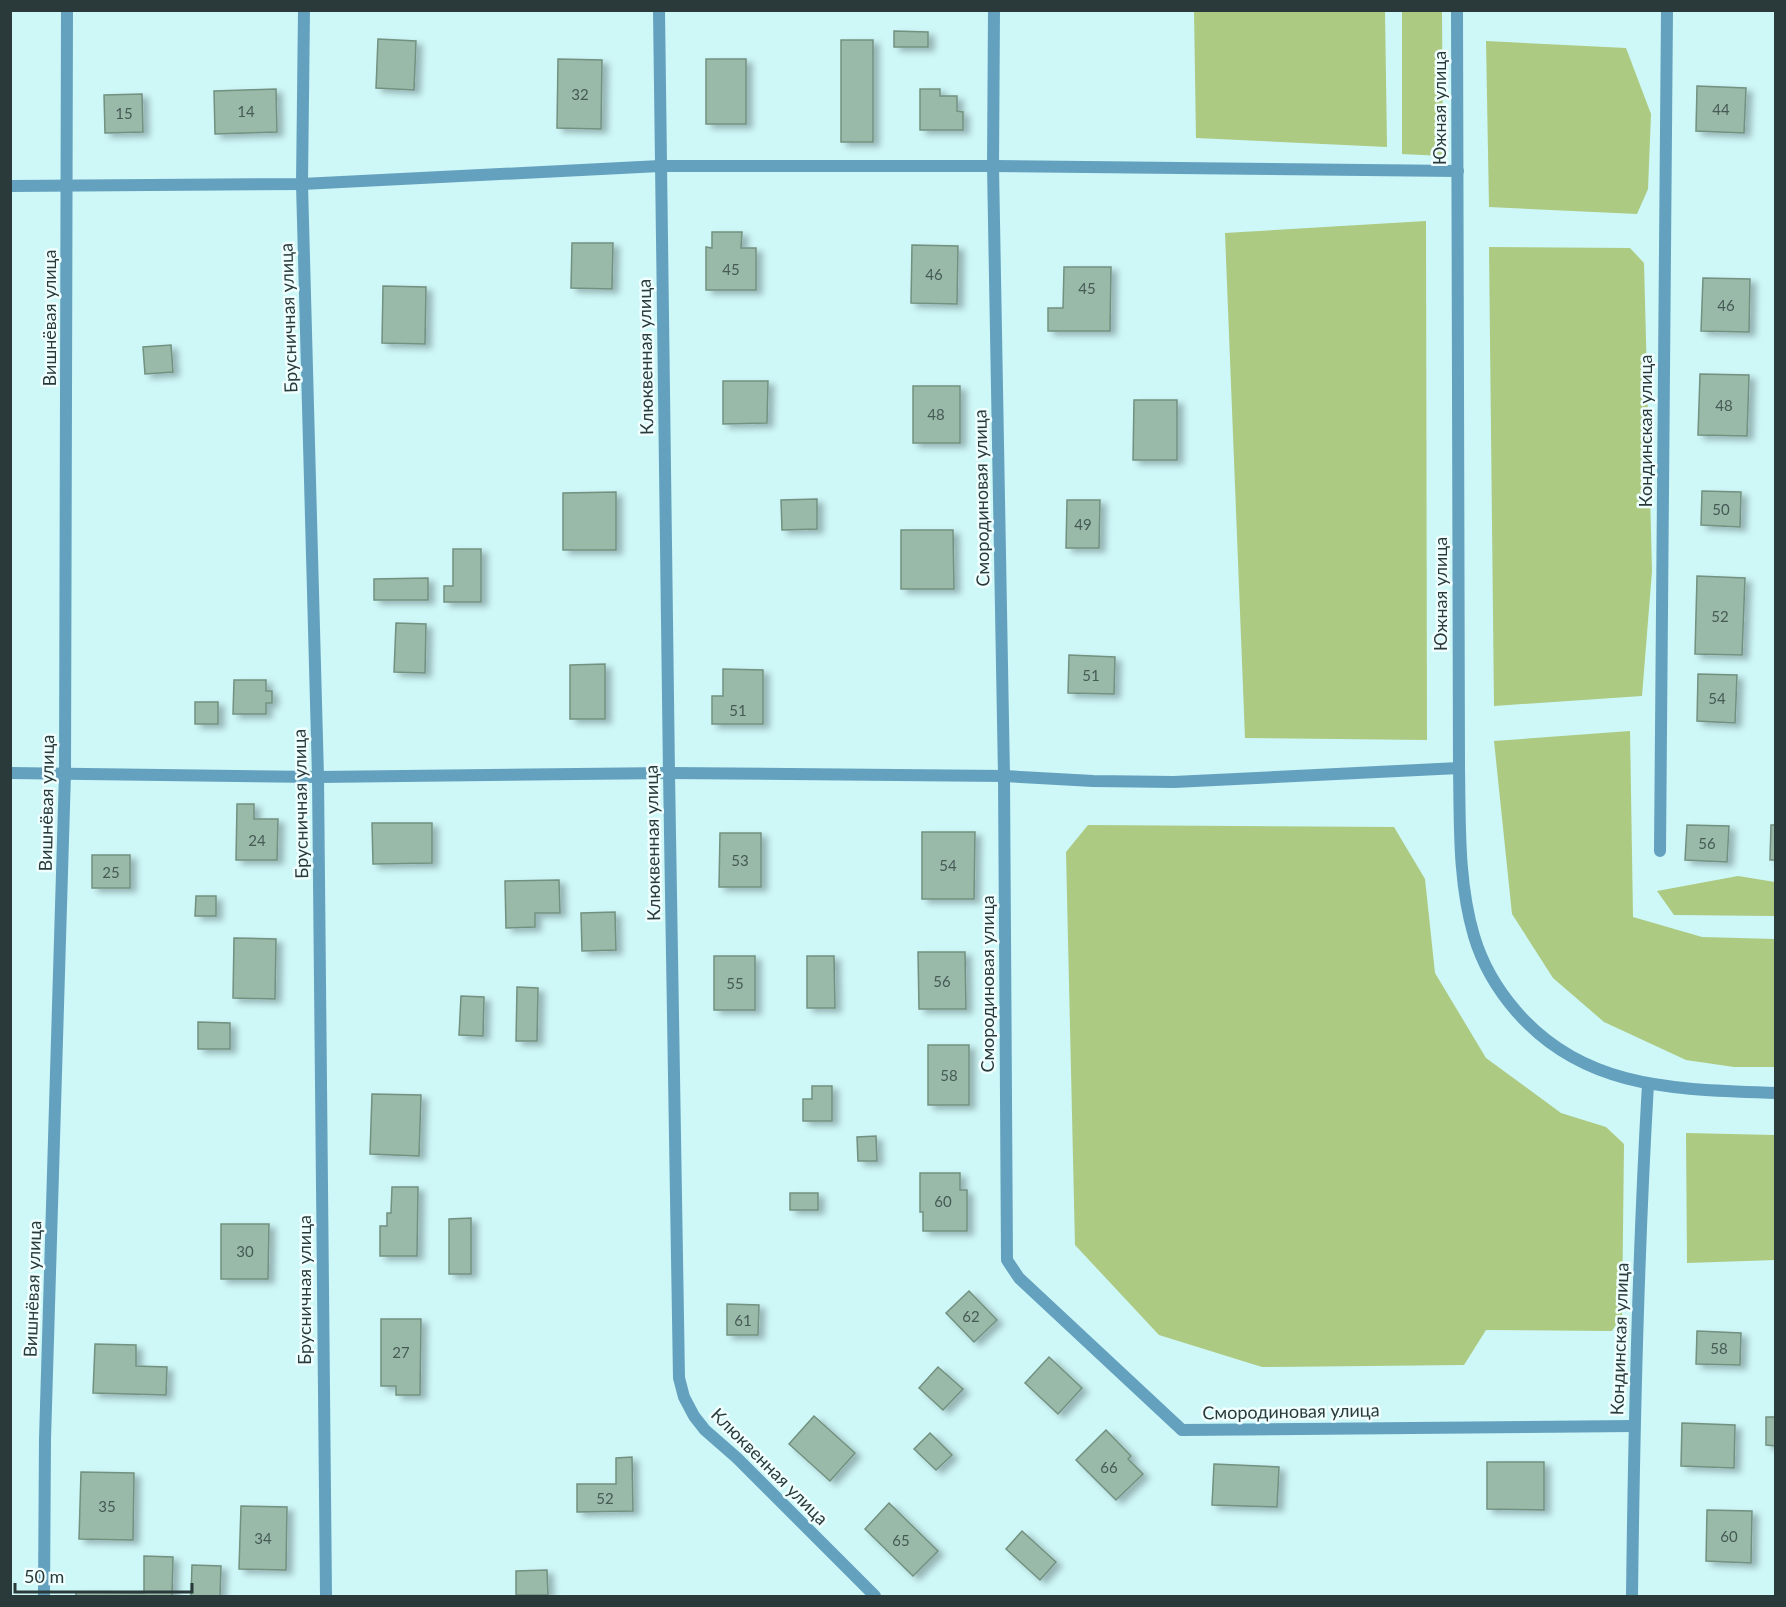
<svg xmlns="http://www.w3.org/2000/svg" width="1786" height="1607" viewBox="0 0 1786 1607" font-family="Lato,sans-serif">
	<style>
		.green { fill: #acca81 }
		.building { fill: #9abaa9; stroke: #729180; stroke-width: 1.5; filter: url(#shadow) }
		.lines { fill: none; stroke-linecap: round; stroke-linejoin: round }
		.minor { stroke: #64a1bf; stroke-width: 12 }
		.tertiary { stroke: #64a1bf; stroke-width: 12 }
		.labels { text-anchor: middle; dominant-baseline: central; stroke-width: 5; stroke-linejoin: round; paint-order: stroke }
		.number-label { font-size: 15px; fill: #465a56 }
		.street-label { font-size: 18px; fill: #2a3a3a; stroke: #efffff }
	</style>
	<defs>
		<filter id="shadow"><feDropShadow dx="6" dy="4" stdDeviation="3" flood-color="#0004"/></filter>
	</defs>
	<rect width="100%" height="100%" fill="#cef7f7"/>
	<g class="green">
		<polygon points="1194,11 1385,11 1387,147 1196,138"/>
		<polygon points="1402,11 1442,11 1443,156 1402,154"/>
		<polygon points="1486,41 1626,48 1651,114 1648,189 1637,214 1489,207"/>
		<polygon points="1426,221 1427,740 1245,738 1225,233"/>
		<polygon points="1489,247 1630,248 1644,263 1652,571 1642,696 1494,706"/>
		<polygon points="1630,731 1633,917 1702,937 1775,939 1775,1067 1734,1067 1686,1060 1604,1022 1553,978 1512,914 1494,741"/>
		<polygon points="1088,825 1394,827 1425,879 1435,973 1486,1058 1561,1113 1606,1127 1624,1144 1622,1315 1612,1331 1486,1330 1464,1365 1262,1367 1159,1335 1075,1245 1066,852"/>
		<polygon points="1738,876 1775,882 1775,916 1674,915 1657,891"/>
		<polygon points="1686,1133 1775,1135 1775,1260 1687,1263"/>
	</g>
	<g class="building">
		<polygon points="894,31 928,32 928,47 894,47"/>
		<polygon points="378,39 416,41 414,90 376,88"/>
		<rect x="841" y="40" width="32" height="102"/>
		<polygon points="558,59 602,60 601,129 557,128"/>
		<rect x="706" y="59" width="40" height="65"/>
		<polygon points="1697,86 1746,88 1744,133 1696,131"/>
		<polygon points="276,89 277,132 215,134 214,91"/>
		<polygon points="920,89 940,89 940,96 957,96 957,111 963,112 963,130 920,130"/>
		<polygon points="142,94 143,132 105,133 104,95"/>
		<polygon points="712,232 742,232 741,248 756,248 756,290 706,290 706,247 712,248"/>
		<polygon points="572,243 613,243 612,289 571,288"/>
		<polygon points="912,245 958,246 957,304 911,303"/>
		<polygon points="1064,267 1111,267 1110,331 1048,331 1048,308 1063,308"/>
		<polygon points="1703,278 1750,279 1749,332 1701,331"/>
		<polygon points="383,286 426,287 425,344 382,343"/>
		<polygon points="171,345 173,372 145,374 143,347"/>
		<polygon points="1700,374 1749,375 1747,436 1698,435"/>
		<polygon points="723,381 768,381 767,423 723,424"/>
		<rect x="913" y="386" width="47" height="57"/>
		<polygon points="1134,400 1177,400 1177,460 1133,460"/>
		<polygon points="1702,491 1741,492 1740,527 1701,525"/>
		<polygon points="616,492 616,550 563,550 563,493"/>
		<polygon points="817,499 817,529 782,530 781,500"/>
		<polygon points="1067,500 1100,500 1099,548 1066,548"/>
		<polygon points="901,530 953,530 954,589 901,589"/>
		<polygon points="453,549 481,549 481,602 444,602 444,586 453,586"/>
		<polygon points="1697,576 1745,578 1742,655 1695,654"/>
		<polygon points="428,578 428,600 374,600 374,579"/>
		<polygon points="396,623 426,624 425,673 394,672"/>
		<polygon points="1069,655 1115,657 1114,694 1068,693"/>
		<polygon points="605,664 605,719 570,719 570,665"/>
		<polygon points="723,669 763,670 763,724 712,724 712,696 723,696"/>
		<polygon points="1698,674 1737,675 1735,723 1697,721"/>
		<polygon points="234,680 266,680 266,691 272,691 272,703 266,703 266,714 233,714"/>
		<rect x="195" y="702" width="23" height="22"/>
		<polygon points="237,804 254,804 254,819 278,819 277,860 236,860"/>
		<polygon points="372,823 432,823 432,863 373,864"/>
		<polygon points="1687,825 1729,826 1727,862 1685,860"/>
		<polygon points="1771,825 1776,825 1776,860 1770,860"/>
		<polygon points="922,832 975,832 974,899 922,899"/>
		<polygon points="720,833 761,833 761,887 719,887"/>
		<rect x="92" y="855" width="38" height="33"/>
		<polygon points="559,880 560,913 535,913 535,927 506,928 505,881"/>
		<polygon points="196,896 216,896 216,916 195,916"/>
		<polygon points="615,912 616,950 582,951 581,913"/>
		<polygon points="234,938 276,939 275,999 233,998"/>
		<polygon points="918,952 965,952 966,1009 919,1009"/>
		<rect x="714" y="956" width="41" height="54"/>
		<polygon points="807,956 834,956 835,1008 807,1008"/>
		<polygon points="517,987 538,988 537,1041 516,1041"/>
		<polygon points="461,996 484,997 483,1036 459,1035"/>
		<polygon points="198,1022 230,1023 230,1049 198,1049"/>
		<rect x="928" y="1045" width="41" height="60"/>
		<polygon points="812,1086 832,1086 832,1121 803,1121 803,1099 812,1099"/>
		<polygon points="372,1094 421,1095 419,1156 370,1154"/>
		<polygon points="876,1136 877,1161 858,1161 857,1137"/>
		<polygon points="920,1173 960,1173 960,1190 967,1190 967,1231 923,1231 923,1212 920,1212"/>
		<polygon points="392,1187 418,1187 417,1256 380,1256 380,1226 387,1226 387,1213 391,1213"/>
		<rect x="790" y="1193" width="28" height="17"/>
		<polygon points="471,1218 471,1274 449,1274 449,1219"/>
		<polygon points="221,1224 269,1224 268,1279 221,1279"/>
		<polygon points="969,1291 997,1320 974,1342 946,1313"/>
		<polygon points="727,1304 759,1305 758,1335 727,1335"/>
		<polygon points="381,1319 421,1319 420,1395 396,1395 396,1386 381,1386"/>
		<polygon points="1697,1331 1741,1333 1740,1365 1696,1364"/>
		<polygon points="95,1344 136,1345 136,1366 167,1367 166,1395 93,1393"/>
		<polygon points="1049,1357 1082,1388 1058,1414 1025,1383"/>
		<polygon points="938,1367 963,1389 943,1410 919,1388"/>
		<polygon points="814,1416 855,1453 830,1481 789,1444"/>
		<polygon points="1766,1417 1776,1417 1776,1446 1766,1445"/>
		<polygon points="1682,1423 1735,1425 1734,1468 1681,1466"/>
		<polygon points="1106,1430 1131,1456 1128,1459 1143,1474 1116,1500 1076,1460"/>
		<polygon points="930,1433 952,1455 936,1470 914,1449"/>
		<polygon points="632,1457 633,1511 577,1512 577,1484 616,1484 616,1458"/>
		<polygon points="1487,1462 1544,1462 1544,1510 1487,1509"/>
		<polygon points="1214,1464 1279,1467 1277,1507 1212,1505"/>
		<polygon points="81,1472 134,1473 133,1540 79,1539"/>
		<polygon points="889,1503 938,1551 913,1576 865,1529"/>
		<polygon points="241,1506 287,1507 286,1570 239,1569"/>
		<polygon points="1707,1510 1752,1511 1751,1563 1706,1561"/>
		<polygon points="1022,1531 1056,1562 1040,1580 1006,1549"/>
		<polygon points="144,1556 173,1557 172,1596 76,1596 76,1592 144,1593"/>
		<polygon points="192,1565 221,1566 220,1596 191,1596"/>
		<polygon points="547,1570 548,1595 516,1595 516,1571"/>
	</g>
	<g class="lines">
		<g class="minor">
			<polyline points="304,10 302,184 318,777 326,1596"/>
			<polyline points="659,10 669,773 679,1378 684,1397 694,1416 705,1430 737,1458 875,1596"/>
			<polyline points="994,10 993,166 1004,776 1007,1260 1019,1278 1182,1430 1634,1426"/>
			<polyline points="10,186 302,184 660,166 993,166 1458,171"/>
			<polyline points="10,773 318,777 669,773 1004,776 1093,781 1174,782 1459,768"/>
			<polyline points="1660,851 1667,10"/>
			<polyline points="44,1596 45,1439 65,773 67,10"/>
			<path d="M1632,1596c2,-171 6,-341 16,-512"/>
		</g>
		<path class="tertiary" d="M1457,10l2,758c1,56 -1,114 15,168 8,27 23,53 42,75 69,80 162,78 260,82"/>
	</g>
	<g class="labels">
		<g class="number-label">
			<text x="580" y="94">32</text>
			<text x="1721" y="109">44</text>
			<text x="246" y="111">14</text>
			<text x="124" y="113">15</text>
			<text x="731" y="269">45</text>
			<text x="934" y="274">46</text>
			<text x="1087" y="288">45</text>
			<text x="1726" y="305">46</text>
			<text x="1724" y="405">48</text>
			<text x="936" y="414">48</text>
			<text x="1721" y="509">50</text>
			<text x="1083" y="524">49</text>
			<text x="1720" y="616">52</text>
			<text x="1091" y="675">51</text>
			<text x="1717" y="698">54</text>
			<text x="738" y="710">51</text>
			<text x="257" y="840">24</text>
			<text x="1707" y="843">56</text>
			<text x="740" y="860">53</text>
			<text x="948" y="865">54</text>
			<text x="111" y="872">25</text>
			<text x="942" y="981">56</text>
			<text x="735" y="983">55</text>
			<text x="949" y="1075">58</text>
			<text x="943" y="1201">60</text>
			<text x="245" y="1251">30</text>
			<text x="971" y="1316">62</text>
			<text x="743" y="1320">61</text>
			<text x="1719" y="1348">58</text>
			<text x="401" y="1352">27</text>
			<text x="1109" y="1467">66</text>
			<text x="605" y="1498">52</text>
			<text x="107" y="1506">35</text>
			<text x="1729" y="1536">60</text>
			<text x="263" y="1538">34</text>
			<text x="901" y="1540">65</text>
		</g>
		<g class="street-label">
			<text transform="translate(1439 108) rotate(-90)">Южная улица</text>
			<text transform="translate(49 318) rotate(-90)">Вишнёвая улица</text>
			<text transform="translate(288 318) rotate(-92)">Брусничная улица</text>
			<text transform="translate(645 357) rotate(-91)">Клюквенная улица</text>
			<text transform="translate(1645 431) rotate(-90)">Кондинская улица</text>
			<text transform="translate(981 498) rotate(-91)">Смородиновая улица</text>
			<text transform="translate(1440 594) rotate(-90)">Южная улица</text>
			<text transform="translate(46 803) rotate(-89)">Вишнёвая улица</text>
			<text transform="translate(300 804) rotate(-91)">Брусничная улица</text>
			<text transform="translate(652 843) rotate(-91)">Клюквенная улица</text>
			<text transform="translate(987 984) rotate(-90)">Смородиновая улица</text>
			<text transform="translate(32 1289) rotate(-88)">Вишнёвая улица</text>
			<text transform="translate(304 1290) rotate(-90)">Брусничная улица</text>
			<text transform="translate(1619 1339) rotate(-88)">Кондинская улица</text>
			<text transform="translate(1291 1411) rotate(-1)">Смородиновая улица</text>
			<text transform="translate(770 1466) rotate(45)">Клюквенная улица</text>
		</g>
	</g>
	<rect width="1786" height="1607" fill="none" stroke="#2a3a3a" stroke-width="24"/>
	<path d="M15 1583v9h177v-9" fill="none" stroke="#2a3a3a" stroke-width="3"/>
	<text x="24" y="1583" font-size="18" fill="#2a3a3a" stroke="#efffff" stroke-width="4.5" paint-order="stroke">50 m</text>
</svg>
